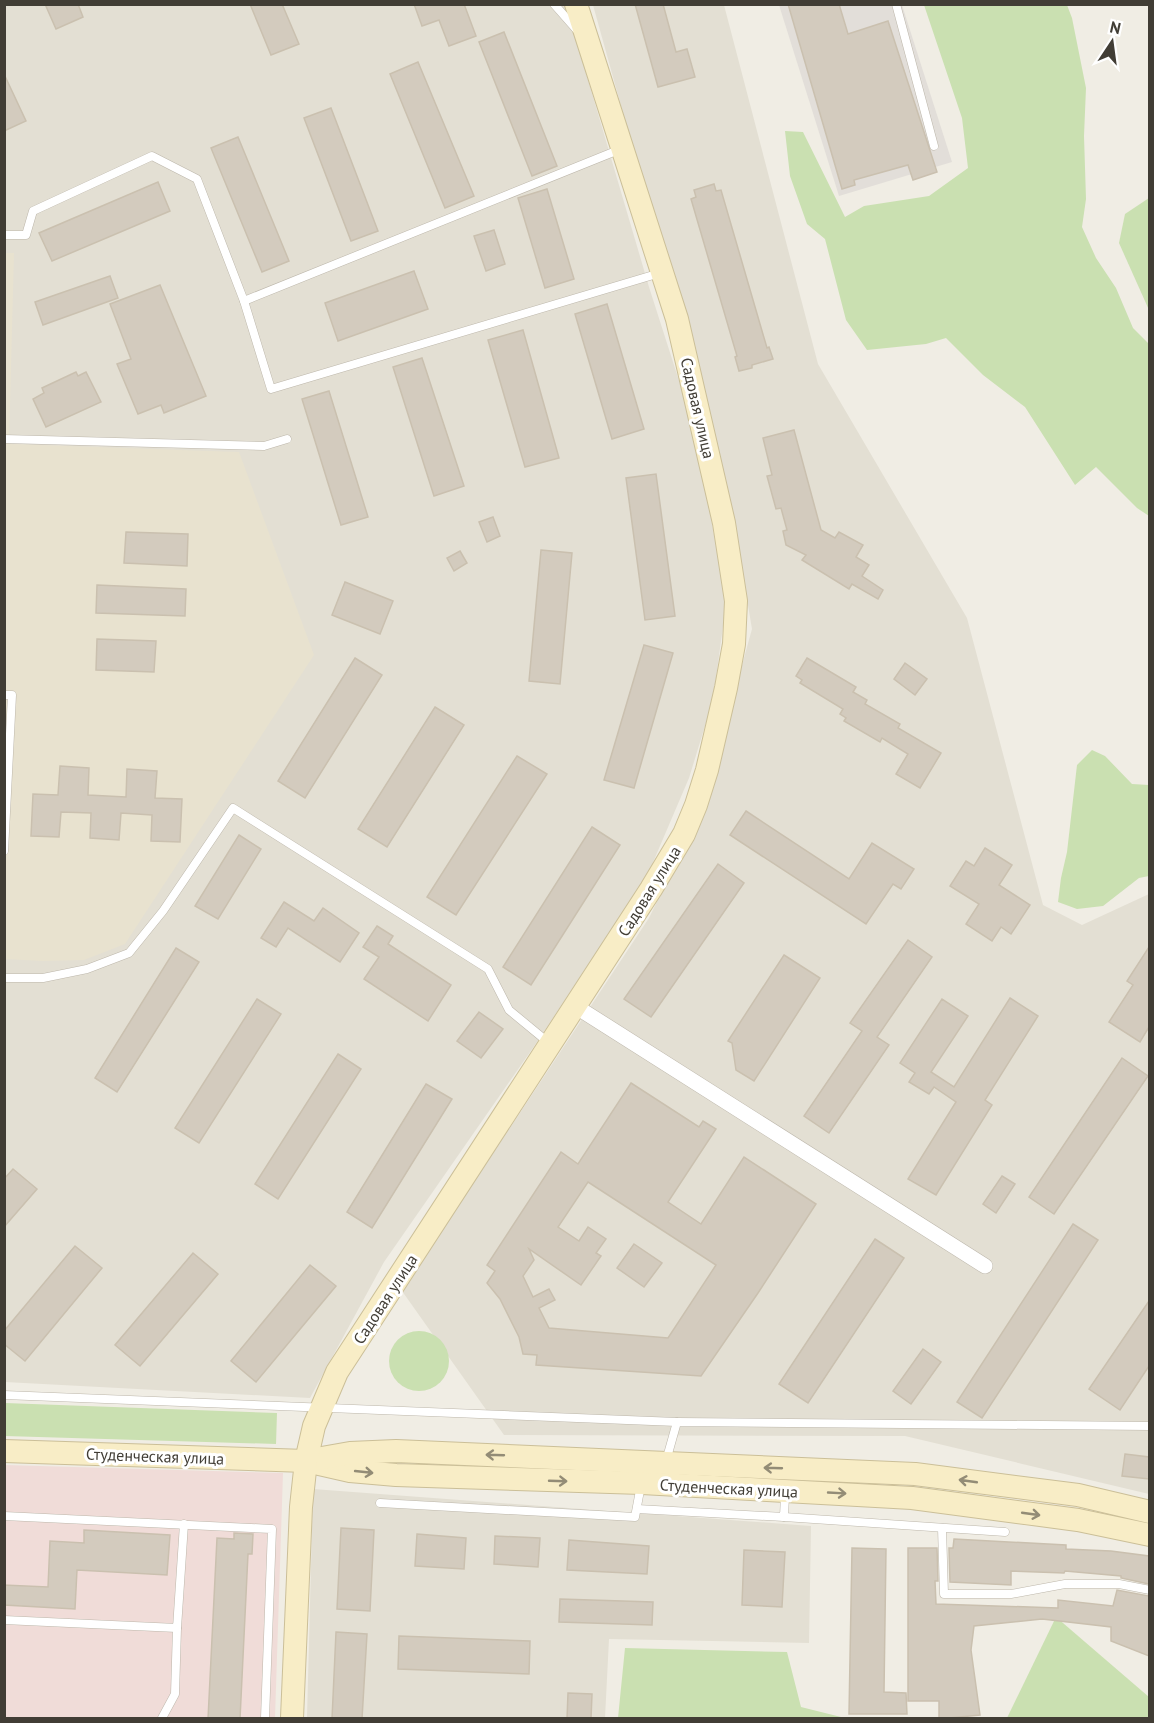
<svg xmlns="http://www.w3.org/2000/svg" width="1154" height="1723" viewBox="0 0 1154 1723" font-family="'PT Sans',sans-serif">
	<style>
		.residential { fill: #e3dfd3 }
		.industrial { fill: #e2ded9 }
		.education { fill: #e8e2cf }
		.medical { fill: #f0dcd8 }
		.green { fill: #cae0b1 }
		.building { fill: #d3cbbe; stroke: #cac0af; stroke-width: 1.5; fill-rule: evenodd }
		.lines { fill: none; stroke-linecap: round; stroke-linejoin: round }
		.service-casing { stroke: #bdb7ab; stroke-width: 9 }
		.minor-casing { stroke: #bdb7ab; stroke-width: 16 }
		.secondary-casing { stroke: #cbbf98; stroke-width: 24 }
		.service { stroke: #fff; stroke-width: 8 }
		.minor { stroke: #fff; stroke-width: 15 }
		.secondary { stroke: #f8edc6; stroke-width: 22 }
		.oneway { stroke: #938c76 }
		.labels { text-anchor: middle; dominant-baseline: central; stroke-width: 6; stroke-linejoin: round; paint-order: stroke }
		.street-label { font-size: 16px; fill: #413d35; stroke: #fff }
	</style>
	<rect width="100%" height="100%" fill="#f0ede4"/>
	<g class="residential">
		<polygon points="4,5 566,5 649,287 697,437 726,604 713,700 689,778 648,874 537,1042 384,1262 310,1398 5,1382"/>
		<polygon points="593,5 724,5 818,364 967,618 1043,905 1082,925 1149,894 1149,1494 905,1436 504,1435 402,1291 649,918 702,810 752,629 730,498"/>
		<polygon points="313,1489 811,1526 809,1643 609,1639 605,1718 307,1718"/>
	</g>
	<polygon class="industrial" points="779,5 902,5 952,162 839,196"/>
	<polygon class="education" points="5,253 14,253 9,444 239,452 314,655 125,944 84,960 43,961 5,959"/>
	<polygon class="medical" points="5,1465 283,1473 275,1718 5,1718"/>
	<g class="green">
		<polygon points="924,5 1067,5 1072,18 1086,88 1084,136 1086,199 1082,227 1096,258 1116,288 1133,328 1149,344 1149,516 1137,508 1096,467 1075,485 1025,407 983,375 946,338 926,344 867,350 846,320 825,239 807,224 790,176 785,131 803,132 845,217 864,206 929,196 968,168 962,118"/>
		<polygon points="1149,198 1149,310 1119,243 1125,214"/>
		<polygon points="1092,750 1105,756 1132,784 1149,785 1149,876 1139,878 1103,906 1077,909 1058,902 1061,878 1067,852 1077,765"/>
		<circle cx="419" cy="1361" r="30"/>
		<polygon points="5,1403 277,1413 276,1444 5,1436"/>
		<polygon points="1056,1617 1149,1697 1149,1718 1007,1718"/>
		<polygon points="625,1648 787,1652 801,1707 845,1718 618,1718"/>
	</g>
	<g class="building">
		<polygon points="45,4 78,4 83,17 56,29"/>
		<polygon points="250,4 282,4 299,44 271,55"/>
		<polygon points="414,4 464,4 476,36 449,46 439,20 422,26"/>
		<polygon points="635,4 663,4 676,52 687,49 695,77 658,87"/>
		<polygon points="788,4 839,4 848,34 888,21 937,172 913,180 908,165 854,180 855,185 842,189"/>
		<polygon points="504,32 557,166 532,176 479,42"/>
		<polygon points="418,62 474,196 445,208 390,74"/>
		<polygon points="4,74 26,121 4,131"/>
		<polygon points="331,108 378,231 351,241 304,118"/>
		<polygon points="238,137 289,261 262,272 211,148"/>
		<polygon points="158,182 170,211 52,261 39,233"/>
		<polygon points="714,184 716,191 721,190 767,348 769,347 773,359 752,365 752,368 739,371 735,357 737,356 691,199 696,197 694,190"/>
		<polygon points="547,189 574,279 545,288 518,198"/>
		<polygon points="494,230 505,264 486,271 474,236"/>
		<polygon points="414,271 428,309 338,341 325,303"/>
		<polygon points="110,276 118,298 43,325 35,302"/>
		<polygon points="160,285 206,396 164,413 161,405 138,414 117,364 131,359 110,304"/>
		<polygon points="607,304 644,429 612,439 575,314"/>
		<polygon points="523,330 559,458 525,467 488,340"/>
		<polygon points="422,358 464,486 434,496 393,367"/>
		<polygon points="76,372 78,376 86,372 101,402 46,427 33,399 44,393 42,388"/>
		<polygon points="329,391 368,517 341,525 302,399"/>
		<polygon points="794,430 821,530 835,538 839,532 863,545 856,557 869,565 862,576 883,590 878,599 852,584 849,589 802,560 806,555 786,545 783,531 787,530 781,508 776,509 767,476 772,475 763,438"/>
		<polygon points="656,474 675,616 645,620 626,478"/>
		<polygon points="493,517 500,536 487,542 479,522"/>
		<polygon points="126,532 188,534 187,566 124,563"/>
		<polygon points="541,550 572,553 560,684 529,681"/>
		<polygon points="460,551 467,563 454,571 447,558"/>
		<polygon points="345,582 393,601 380,634 332,615"/>
		<polygon points="97,585 186,589 185,616 96,613"/>
		<polygon points="97,639 156,641 154,672 96,670"/>
		<polygon points="644,645 673,653 634,788 604,780"/>
		<polygon points="355,658 382,675 305,798 278,781"/>
		<polygon points="807,658 856,687 853,692 867,700 865,704 900,724 898,728 941,753 920,788 896,774 908,754 882,738 880,742 844,721 846,718 840,714 843,709 800,683 802,680 796,676"/>
		<polygon points="905,663 927,679 915,695 894,679"/>
		<polygon points="435,707 464,725 387,847 358,829"/>
		<polygon points="517,756 547,774 456,915 427,897"/>
		<polygon points="60,766 89,768 88,795 126,797 127,769 157,771 155,798 182,799 180,842 151,841 152,815 121,813 119,840 90,838 91,813 61,812 59,837 31,836 33,794 58,795"/>
		<polygon points="746,811 849,879 872,843 914,869 901,889 893,884 866,924 730,835"/>
		<polygon points="592,827 620,845 531,985 503,967"/>
		<polygon points="239,835 261,849 218,919 195,906"/>
		<polygon points="985,848 1012,865 999,885 1030,905 1011,934 1001,927 992,941 966,924 979,904 950,886 966,861 974,866"/>
		<polygon points="718,864 744,883 651,1017 624,999"/>
		<polygon points="284,902 314,921 323,908 359,933 340,962 288,928 276,947 261,938"/>
		<polygon points="377,926 393,936 388,944 451,985 428,1021 364,979 379,957 363,947"/>
		<polygon points="908,940 932,957 877,1037 889,1045 829,1133 804,1116 862,1031 850,1023"/>
		<polygon points="1149,947 1149,1027 1140,1042 1109,1022 1133,985 1127,981"/>
		<polygon points="176,948 199,962 117,1092 95,1078"/>
		<polygon points="784,955 820,978 754,1081 736,1070 732,1043 728,1041"/>
		<polygon points="1010,998 1038,1016 985,1100 992,1105 936,1195 908,1179 956,1102 934,1087 929,1094 909,1082 915,1073 900,1063 942,999 968,1016 931,1072 954,1087"/>
		<polygon points="257,999 281,1014 199,1143 175,1128"/>
		<polygon points="479,1012 503,1029 481,1058 457,1041"/>
		<polygon points="338,1054 361,1069 278,1199 255,1184"/>
		<polygon points="1122,1058 1148,1076 1054,1214 1029,1197"/>
		<path d="M631,1083l68,44 4,-6 13,8 -48,73 33,22 43,-67 72,47 -58,89 -57,83 -165,-11 1,-10 -14,-1 -4,-17 -19,-38 -13,-16 8,-12 -8,-6 74,-113 17,12zM588,1182l128,83 -48,73 -119,-10 -10,-20 16,-8 -6,-11 -16,8 -10,-21 11,-16 -5,-11 52,36 20,-29 -5,-3 10,-14 -18,-12 -9,14 -21,-14z"/>
		<polygon points="426,1084 452,1099 372,1228 347,1212"/>
		<polygon points="13,1169 37,1189 4,1227 4,1179"/>
		<polygon points="1002,1176 1015,1184 996,1213 983,1204"/>
		<polygon points="1073,1224 1098,1240 982,1418 957,1402"/>
		<polygon points="875,1239 904,1258 808,1403 779,1384"/>
		<polygon points="634,1244 662,1263 644,1287 617,1268"/>
		<polygon points="75,1246 102,1268 25,1361 4,1344 4,1331"/>
		<polygon points="193,1253 218,1274 140,1366 115,1345"/>
		<polygon points="310,1265 336,1286 256,1382 231,1361"/>
		<polygon points="1149,1301 1149,1366 1120,1410 1089,1389"/>
		<polygon points="923,1349 941,1362 911,1404 893,1391"/>
		<polygon points="1125,1454 1149,1457 1149,1479 1122,1476"/>
		<polygon points="341,1528 374,1530 370,1611 337,1609"/>
		<polygon points="84,1530 170,1535 167,1575 77,1570 75,1609 4,1605 4,1585 48,1587 50,1541 84,1543"/>
		<polygon points="234,1533 253,1534 252,1554 248,1554 240,1719 208,1719 217,1538 234,1539"/>
		<polygon points="417,1534 466,1538 464,1569 415,1566"/>
		<polygon points="495,1536 540,1538 538,1567 494,1564"/>
		<polygon points="954,1539 1066,1545 1066,1549 1111,1551 1149,1556 1149,1584 1121,1578 1121,1576 1065,1571 1064,1573 1011,1571 1011,1585 950,1582 949,1548 953,1548"/>
		<polygon points="569,1540 649,1546 647,1574 567,1570"/>
		<polygon points="852,1548 886,1549 884,1692 906,1693 907,1714 849,1714"/>
		<polygon points="908,1548 937,1548 938,1581 935,1581 936,1604 1058,1608 1058,1600 1113,1606 1117,1590 1149,1596 1149,1656 1111,1641 1111,1627 1042,1619 974,1626 971,1650 980,1715 939,1719 939,1701 908,1701"/>
		<polygon points="744,1550 785,1552 782,1607 742,1605"/>
		<polygon points="560,1599 653,1602 652,1625 559,1622"/>
		<polygon points="336,1632 367,1634 362,1719 332,1719"/>
		<polygon points="399,1636 530,1641 529,1674 398,1669"/>
		<polygon points="568,1693 592,1694 591,1719 567,1719"/>
	</g>
	<g class="lines">
		<defs>
			<g id="service">
				<polyline points="554,4 576,29"/>
				<polyline points="896,4 934,146"/>
				<polyline points="4,235 26,235 33,211 152,156 197,179 244,301 271,389 660,273"/>
				<polyline points="244,301 621,149"/>
				<polyline points="4,439 264,446 287,439"/>
				<polyline points="4,695 12,695 4,851"/>
				<polyline points="4,978 43,978 87,969 129,953 163,911 233,808 488,969 509,1010 549,1043"/>
				<polyline points="4,1395 677,1422"/>
				<polyline points="666,1461 677,1422 1150,1426"/>
				<polyline points="380,1503 635,1517 641,1485"/>
				<polyline points="637,1509 784,1517 785,1495"/>
				<polyline points="4,1516 272,1529 265,1718"/>
				<polyline points="784,1517 1005,1532"/>
				<polyline points="942,1528 944,1594 1011,1594 1065,1584 1119,1584 1150,1590"/>
				<polyline points="4,1620 177,1628 184,1524"/>
				<polyline points="162,1718 175,1694 177,1628"/>
			</g>
			<polyline id="minor" points="575,1006 985,1266"/>
			<g id="secondary">
				<polyline points="4,1451 306,1461 350,1471 396,1475 642,1483 912,1498 1078,1520 1150,1535"/>
				<polyline points="316,1459 350,1453 396,1451 915,1474 1078,1495 1150,1512"/>
				<polyline points="292,1718 301,1507 306,1461 314,1426 337,1372 651,889 684,834 696,805 707,770 726,688 734,644 736,601 724,523 677,319 576,4"/>
			</g>
		</defs>
		<use href="#service" class="service-casing"/>
		<use href="#minor" class="minor-casing"/>
		<use href="#secondary" class="secondary-casing"/>
		<use href="#service" class="service"/>
		<use href="#minor" class="minor"/>
		<use href="#secondary" class="secondary"/>
	</g>
	<defs><path id="oneway-shaft" d="M-6 0H5M1.5-3L5.5 0L1.5 3" fill="none" stroke-width="1.6" stroke-linecap="round" stroke-linejoin="round" transform="scale(1.5)"/></defs>
	<g class="oneway">
		<use href="#oneway-shaft" transform="translate(495 1455) rotate(-178)"/>
		<use href="#oneway-shaft" transform="translate(773 1468) rotate(-178)"/>
		<use href="#oneway-shaft" transform="translate(364 1472) rotate(6)"/>
		<use href="#oneway-shaft" transform="translate(558 1481) rotate(2)"/>
		<use href="#oneway-shaft" transform="translate(968 1481) rotate(-172)"/>
		<use href="#oneway-shaft" transform="translate(837 1493) rotate(3)"/>
		<use href="#oneway-shaft" transform="translate(1031 1514) rotate(8)"/>
	</g>
	<g class="labels">
		<g class="street-label">
			<text transform="translate(698 408) rotate(77)">Садовая улица</text>
			<text transform="translate(649 891) rotate(-58)">Садовая улица</text>
			<text transform="translate(385 1299) rotate(-57)">Садовая улица</text>
			<text transform="translate(155 1456) rotate(2)">Студенческая улица</text>
			<text transform="translate(729 1488) rotate(3)">Студенческая улица</text>
		</g>
	</g>
	<rect width="1154" height="1723" fill="none" stroke="#413d35" stroke-width="12"/>
	<g transform="translate(1112 42) rotate(13)" stroke="#ffffff" stroke-width="4.5" paint-order="stroke">
	<path d="M0-4.5L10 22L0 15L-10 22Z" fill="#413d35"/>
	<text y="-9" font-size="16" font-weight="bold" text-anchor="middle" fill="#413d35">N</text>
	</g>
</svg>
